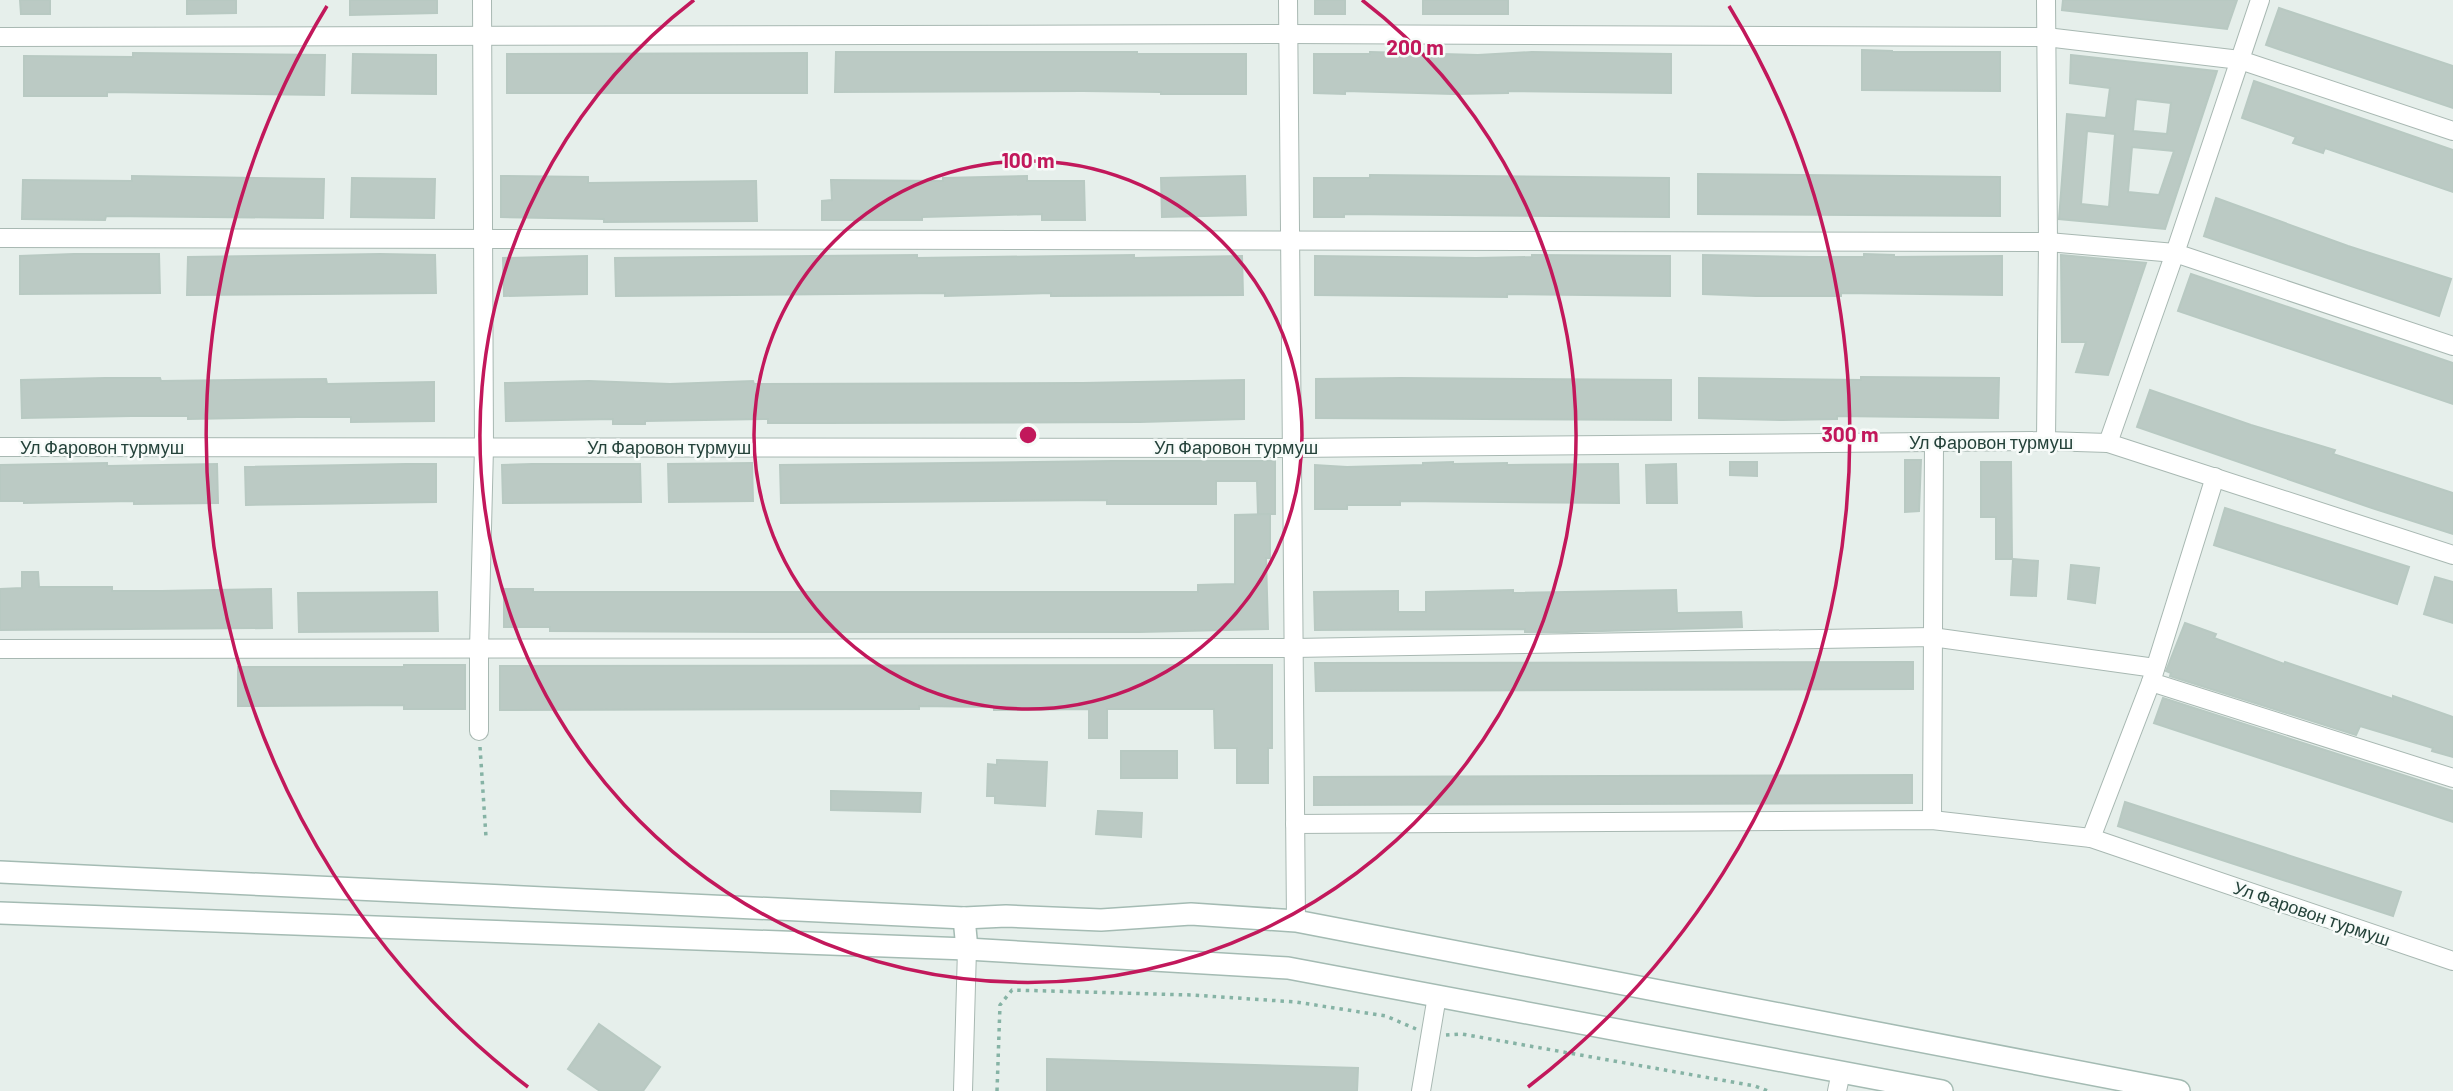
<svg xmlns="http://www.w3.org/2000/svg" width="2453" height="1091" viewBox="0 0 2453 1091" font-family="Barlow,sans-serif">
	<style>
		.building { fill: #bbcac4; stroke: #b8c9c2; stroke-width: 2; fill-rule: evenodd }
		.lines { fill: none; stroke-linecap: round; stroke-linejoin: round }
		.street-casing { stroke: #a8b8b2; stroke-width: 20 }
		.secondary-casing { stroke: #a4bbb3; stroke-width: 24 }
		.path { stroke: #86b3a5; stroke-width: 3.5; stroke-dasharray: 3.5 5; stroke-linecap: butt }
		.street { stroke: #fff; stroke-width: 18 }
		.secondary { stroke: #fff; stroke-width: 21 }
		.ring { fill: none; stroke: #c2185b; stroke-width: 3.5 }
		.labels { text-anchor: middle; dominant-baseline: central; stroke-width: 5; stroke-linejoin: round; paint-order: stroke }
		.street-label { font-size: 18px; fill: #24423a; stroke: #f7fbf9 }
		.centre { fill: #c2185b; stroke: #f7fbf9; stroke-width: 3.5 }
		.ring-label { font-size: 21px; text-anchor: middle; font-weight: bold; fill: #c2185b; stroke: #f7fbf9; stroke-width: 5; stroke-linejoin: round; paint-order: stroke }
	</style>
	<rect width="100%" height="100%" fill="#e6efeb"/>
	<g class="building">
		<polygon points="20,0 50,0 50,14 21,14"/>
		<polygon points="187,0 236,0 236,13 187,14"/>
		<polygon points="350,0 437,0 437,13 350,15"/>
		<rect x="1315" y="0" width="30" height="14"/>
		<rect x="1423" y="0" width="85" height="14"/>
		<polygon points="2063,0 2237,0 2227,29 2062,10"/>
		<polygon points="2279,8 2453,66 2453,108 2266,45"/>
		<polygon points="1862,50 1892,51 1892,52 2000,52 2000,91 1862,90"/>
		<polygon points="836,52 1137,52 1137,54 1246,54 1246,94 1161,94 1161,92 1083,91 835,92"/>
		<polygon points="1370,52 1478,55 1532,52 1671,54 1671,93 1508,91 1508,93 1454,94 1345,91 1345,94 1314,93 1314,54 1370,54"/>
		<polygon points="133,53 325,55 324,95 107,92 107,96 24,96 24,56 133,57"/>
		<polygon points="807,53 807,93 507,93 507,54"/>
		<polygon points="353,54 436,55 436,94 352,93"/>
		<path d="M2071,55l146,16 -52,158 -106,-10 8,-105 39,4 4,-30 -40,-5zM2136,99l35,4 -4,31 -34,-3zM2087,131l28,3 -6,73 -28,-3zM2132,147l42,4 -15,44 -31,-3z"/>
		<polygon points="2254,81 2453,150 2453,192 2325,148 2323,153 2293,143 2296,137 2242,118"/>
		<polygon points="1698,174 2000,177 2000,216 1698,214"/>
		<polygon points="1370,175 1669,178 1669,217 1344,214 1344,217 1314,217 1314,178 1370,178"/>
		<polygon points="132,176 324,179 323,218 106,216 105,220 22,219 23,180 132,181"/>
		<polygon points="501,176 588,177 588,183 756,181 757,221 604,222 604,219 501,217"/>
		<polygon points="1027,176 1027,181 1084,181 1085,220 1042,220 1042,214 922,217 922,220 822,220 822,201 832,200 831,180 943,181 943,178"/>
		<polygon points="1245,176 1246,215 1162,217 1161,178"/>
		<polygon points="352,178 435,179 434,218 351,217"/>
		<polygon points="2216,198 2348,246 2451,279 2439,316 2204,236"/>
		<polygon points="74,254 159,254 160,293 20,294 20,256"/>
		<polygon points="380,254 435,255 436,293 187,295 188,257"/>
		<polygon points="1864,254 1894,255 1894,257 2002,256 2002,295 1841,293 1841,296 1756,296 1703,294 1703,255 1810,257 1864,257"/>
		<polygon points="917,255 917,258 1134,255 1134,258 1242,256 1243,295 1051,296 1051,293 945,296 945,293 616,296 615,258"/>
		<polygon points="1532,255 1670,256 1670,296 1507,294 1507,297 1315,295 1315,256 1476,258 1532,257"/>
		<polygon points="2061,255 2146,263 2108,375 2076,372 2086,342 2062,342"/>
		<polygon points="587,256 587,294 504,296 503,258"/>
		<polygon points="2191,274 2453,363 2453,404 2178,311"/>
		<polygon points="1861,377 1999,378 1998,418 1837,416 1837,419 1783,420 1699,418 1699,378 1861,380"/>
		<polygon points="105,378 160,378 161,381 326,379 327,384 434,382 434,421 351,422 351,417 298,417 188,419 188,416 132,416 22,418 21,380"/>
		<polygon points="1401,378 1671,380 1671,420 1316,418 1316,379"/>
		<polygon points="1244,380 1244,419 1140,422 822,423 768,423 768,419 645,421 645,424 613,424 613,419 506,421 505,383 589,381 670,384 753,381 754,384 1083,383"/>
		<polygon points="2150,390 2251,425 2335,450 2333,454 2453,493 2453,534 2372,508 2137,427"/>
		<polygon points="1905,460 1921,460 1919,511 1905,512"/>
		<polygon points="1112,461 1275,461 1275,514 1258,514 1257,481 1216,481 1216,504 1107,504 1107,500 781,503 780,465"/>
		<polygon points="1453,462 1453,464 1507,463 1507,465 1618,464 1619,503 1400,501 1400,505 1347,505 1347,509 1315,509 1315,465 1347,467 1423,465 1423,463"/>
		<polygon points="1730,462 1757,462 1757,476 1730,475"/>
		<polygon points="1981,462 2011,462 2012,559 1996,559 1996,517 1981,517"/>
		<polygon points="107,463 107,466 217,464 218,503 134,504 134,501 24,503 24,501 0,501 0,465"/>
		<polygon points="752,463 753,501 669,502 668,464"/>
		<polygon points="406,464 436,464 436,502 246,505 245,467"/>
		<polygon points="532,464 640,464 641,502 503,503 502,465"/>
		<polygon points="1676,464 1677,503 1647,503 1646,465"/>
		<polygon points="2225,508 2409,567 2397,604 2214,545"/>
		<polygon points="1270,514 1270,558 1266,558 1268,629 1139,632 767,632 550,631 550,627 504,627 504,589 533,589 533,592 1198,592 1198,585 1235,584 1235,515"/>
		<polygon points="2013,559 2038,561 2036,596 2011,595"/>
		<polygon points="2071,565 2099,568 2095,603 2068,599"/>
		<polygon points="22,572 38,572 39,587 112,587 112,591 162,591 271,589 272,628 0,630 0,589 22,588"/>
		<polygon points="2435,577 2453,582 2453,623 2424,614"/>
		<polygon points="1513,590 1513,593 1676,590 1677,613 1741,612 1742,627 1567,632 1525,632 1525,629 1315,630 1314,592 1398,591 1398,612 1426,612 1426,592"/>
		<polygon points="437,592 438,631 299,632 298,593"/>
		<polygon points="2185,623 2216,634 2214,638 2284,664 2285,662 2393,699 2393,696 2453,717 2453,757 2432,751 2433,748 2360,726 2356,735 2170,676 2171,673 2166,671"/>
		<polygon points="1913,662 1913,689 1316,691 1315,663"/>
		<polygon points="404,665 465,665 465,709 404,709 404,705 238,706 238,667 404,667"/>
		<polygon points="1272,665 1272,748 1268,748 1268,783 1237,783 1237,748 1215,748 1214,709 1107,709 1107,738 1089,738 1089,709 994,710 994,707 919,706 919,709 500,710 500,666"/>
		<polygon points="2163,698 2453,791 2453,822 2154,723"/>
		<rect x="1121" y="751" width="56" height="27"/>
		<polygon points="997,760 1047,762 1045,806 995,803 995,796 987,796 988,764 997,765"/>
		<polygon points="1912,775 1912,803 1314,805 1314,777"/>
		<polygon points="831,791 921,793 920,812 831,810"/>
		<polygon points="2125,802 2401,892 2393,916 2118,826"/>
		<polygon points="1098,811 1142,813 1141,837 1096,834"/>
		<polygon points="599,1024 660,1067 643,1091 600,1091 568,1069"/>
		<polygon points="1047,1059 1358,1068 1357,1091 1047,1091"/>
	</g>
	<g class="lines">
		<defs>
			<g id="street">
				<polyline points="1288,0 1296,921"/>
				<polyline points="2046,0 2048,242 2046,441"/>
				<polyline points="0,37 1287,34 2046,37 2240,60 2453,131"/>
				<polyline points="0,238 2048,242 2175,253 2453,346"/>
				<polyline points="2108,443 2175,253 2260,0"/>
				<polyline points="0,447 1292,448 2046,441 2108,443 2453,555"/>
				<polyline points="0,649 1294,648 1932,637 2155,668"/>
				<polyline points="2151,682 2453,778"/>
				<polyline points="479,731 479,650 484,447 482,0"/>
				<polyline points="1932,820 1934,442"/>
				<polyline points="1295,824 1932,820 2091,838 2453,961"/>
				<polyline points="2091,838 2151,682 2215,477"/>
				<polyline points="963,1091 967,949"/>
				<polyline points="1421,1091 1437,996"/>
				<polyline points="1837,1091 1841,1072"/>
			</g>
			<g id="secondary">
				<polyline points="0,872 964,918"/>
				<polyline points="0,913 967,949 1288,968 1942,1091"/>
				<polyline points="967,949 964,918 1006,916 1101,920 1191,914 1296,921 2179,1091"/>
			</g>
		</defs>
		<use href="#street" class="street-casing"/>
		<use href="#secondary" class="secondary-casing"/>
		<g class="path">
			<polyline points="480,747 486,837"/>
			<polyline points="1446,1035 1462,1034 1755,1086 1768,1091"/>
			<polyline points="997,1091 1000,1005 1012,990 1192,995 1296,1002 1386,1016 1416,1029"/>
		</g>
		<use href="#street" class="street"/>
		<use href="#secondary" class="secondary"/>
	</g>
	<g class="ring">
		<circle cx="1028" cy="435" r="274"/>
		<path d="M1362 0A548 548 0 1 1 694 0"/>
		<path d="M528 1087A822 822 0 0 1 327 6M1729 6A822 822 0 0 1 1528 1087"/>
	</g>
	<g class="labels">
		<g class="street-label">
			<text x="1991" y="442">Ул Фаровон турмуш</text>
			<text x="102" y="447">Ул Фаровон турмуш</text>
			<text x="669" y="447">Ул Фаровон турмуш</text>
			<text x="1236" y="447">Ул Фаровон турмуш</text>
			<text transform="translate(2312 913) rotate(19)">Ул Фаровон турмуш</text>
		</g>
	</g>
	<circle cx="1028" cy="435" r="10" class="centre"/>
	<g class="ring-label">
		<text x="1415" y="55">200 m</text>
		<text x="1028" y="168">100 m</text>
		<text x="1850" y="442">300 m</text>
	</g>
</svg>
